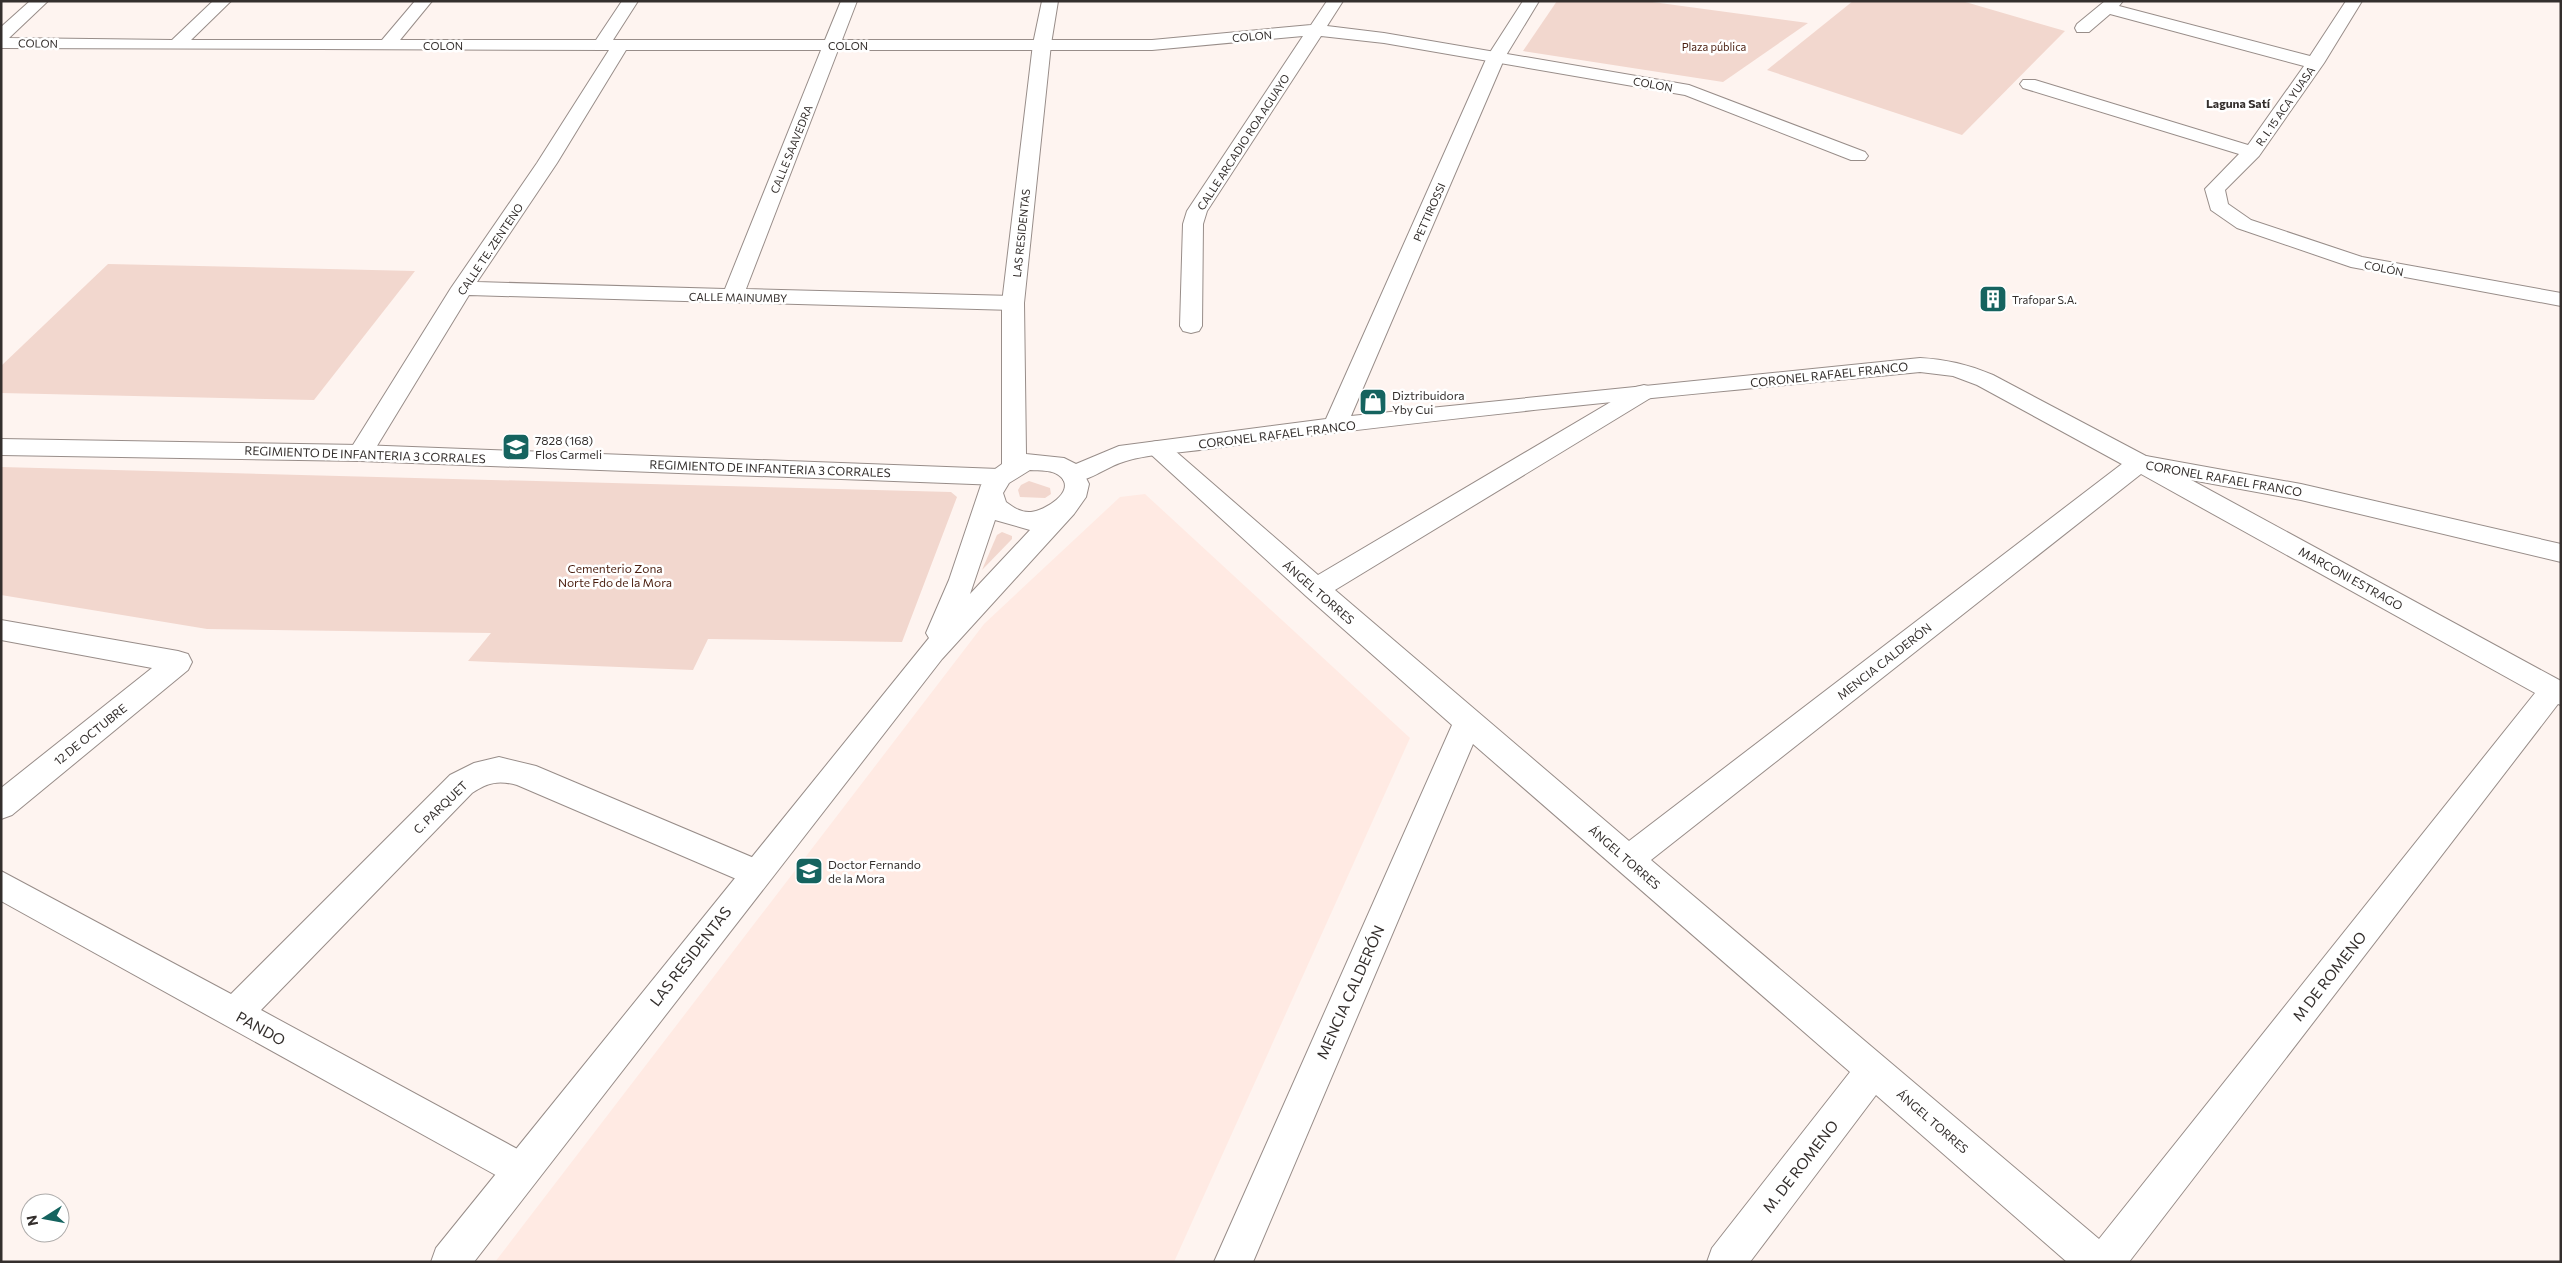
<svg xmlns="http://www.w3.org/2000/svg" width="2562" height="1263" viewBox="0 0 2562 1263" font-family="Commissioner,sans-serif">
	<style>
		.built { fill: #ffeae3 }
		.green { fill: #f2d7ce }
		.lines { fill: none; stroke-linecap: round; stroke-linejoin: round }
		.minor-casing { stroke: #988d89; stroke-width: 2 }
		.tertiary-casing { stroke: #988d89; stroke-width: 2 }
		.secondary-casing { stroke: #988d89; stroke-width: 2 }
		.minor { fill: #fff; fill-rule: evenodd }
		.tertiary { fill: #fff; fill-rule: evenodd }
		.secondary { fill: #fff; fill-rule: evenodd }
		.labels { text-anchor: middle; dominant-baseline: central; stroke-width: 5; stroke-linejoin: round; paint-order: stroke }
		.far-street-label { font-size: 11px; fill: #342f2d; stroke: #fff }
		.far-park-label { font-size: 11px; fill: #4a1e0f; stroke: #fff }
		.far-poi-label { font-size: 11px; fill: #342f2d; stroke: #fff; text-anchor: start }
		.far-quarter-label { font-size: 12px; font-weight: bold; fill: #342f2d; stroke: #fff }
		.street-label { font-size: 12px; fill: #342f2d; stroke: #fff }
		.poi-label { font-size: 12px; fill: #342f2d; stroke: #fff; text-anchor: start }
		.park-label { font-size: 12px; fill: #4a1e0f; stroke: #fff }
		.near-street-label { font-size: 15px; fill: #342f2d; stroke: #fff }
	</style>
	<rect width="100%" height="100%" fill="#fef4f0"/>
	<polygon class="built" points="1145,494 1410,738 1174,1262 495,1262 984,624 1120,497"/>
	<g class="green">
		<polygon points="1557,1 1645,1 1808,23 1723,82 1523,51"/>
		<polygon points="1853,1 1962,1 2065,31 1962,135 1767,70"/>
		<polygon points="108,264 415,271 314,400 1,393 1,366"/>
		<polygon points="1,467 951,492 957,497 902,642 708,639 693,670 468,661 491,633 207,629 1,595"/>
		<polygon points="1029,481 1050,488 1051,494 1045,498 1020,497 1018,490 1021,485"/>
		<polygon points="1002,532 1012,536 1012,539 982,570 997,535"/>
	</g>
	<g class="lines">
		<defs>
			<g id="minor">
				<path d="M30,1h18l-39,37 163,2 41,-39h18l-40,39h191l33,-39h17l-32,39h196l26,-39h16l-25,39h212l16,-39h16l-15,39h310l159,-15 16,-24h16l-16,25 57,7 305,52 176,67 3,4 -3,4h-14l-166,-65 -301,-52 -63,-7 -114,175 -4,13 -1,102 -3,5 -8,2 -8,-2 -3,-5 3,-102 4,-13 116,-175 -151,14h-314l-92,239 267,7 8,2 3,5 -3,5 -8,2 -544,-15 -100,164 -9,2 -9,-2 -3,-6 103,-165 86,-125 72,-113 -608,-2v-21zM626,50h195l-96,239 -248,-7 80,-119z"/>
				<polygon points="2105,1 2123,1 2119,6 2310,56 2346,1 2362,1 2324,63 2259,156 2225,190 2228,204 2251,220 2362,257 2561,293 2561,306 2351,267 2237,228 2211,210 2205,189 2239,154 2023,88 2020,84 2023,80 2035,80 2248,145 2304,66 2110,14 2089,32 2077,32 2075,28 2077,24"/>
				<path d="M1644,385l8,2 4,5 -4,5 -317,193 294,251 502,-384 9,-2 9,2 412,224v24l-3,-1 -429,558h-62l-191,-167 -126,167h-43l5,-14 138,-176 -377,-328 -220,518h-39l238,-537 -146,-129 -161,-147 3,-6 9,-2 9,2 152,132 318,-188zM2141,474l394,219 -436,546 -448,-379z"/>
				<polygon points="1,620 178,651 188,654 192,662 188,670 12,815 1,819 1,788 152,668 1,640"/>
				<path d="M499,757l37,9 230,97 5,10 -5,10 -11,4 -238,-102c-18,-5 -29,-3 -45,8l-211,217 273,148 5,13 -5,13 -13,5 -520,-288v-30l230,123 219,-219 24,-12z"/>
			</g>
			<g id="tertiary">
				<path d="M1523,1h16l-34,56 -154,359 569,-58c25,1 50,7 73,17l153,81 155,28 260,60v18l-260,-62 -170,-31 -154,-84 -24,-9 -33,-4c-235,23 -471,44 -705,76 -25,4 -72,6 -95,15 -17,6 -37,23 -56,18l-3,-6 3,-6 55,-23 207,-27 161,-362z"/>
				<polygon points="1,439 360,445 999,469 1008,471 1011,477 1008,483 999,485 360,461 1,455"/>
			</g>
			<path id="secondary" d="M1042,1h16l-7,43 -27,259 2,151 38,4 16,8 9,18 -3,13 -12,17 -132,145 -468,603h-43l5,-14 493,-610 -3,-5 23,-53 32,-95 10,-13 11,-8v-161l31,-259zM1030,470c10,1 23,-1 31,7 15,15 -17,34 -30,35 -10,1 -18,-5 -25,-10l-3,-9 6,-10zM995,520l35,10 -60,64z"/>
		</defs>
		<use href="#minor" class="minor-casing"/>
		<use href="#tertiary" class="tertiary-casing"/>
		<use href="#secondary" class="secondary-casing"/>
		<use href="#minor" class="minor"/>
		<use href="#tertiary" class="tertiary"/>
		<use href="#secondary" class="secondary"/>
	</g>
	<defs>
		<symbol id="building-square" viewBox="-11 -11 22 22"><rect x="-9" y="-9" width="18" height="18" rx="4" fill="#15635f" stroke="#fff"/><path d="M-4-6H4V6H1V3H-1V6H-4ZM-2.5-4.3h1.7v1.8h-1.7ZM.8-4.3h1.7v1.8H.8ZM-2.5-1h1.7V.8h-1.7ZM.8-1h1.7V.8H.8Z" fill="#fff"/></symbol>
		<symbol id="shop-square" viewBox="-11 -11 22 22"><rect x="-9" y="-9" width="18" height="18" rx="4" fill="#15635f" stroke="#fff"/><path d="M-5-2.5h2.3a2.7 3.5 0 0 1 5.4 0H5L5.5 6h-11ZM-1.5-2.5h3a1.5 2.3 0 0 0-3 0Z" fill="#fff"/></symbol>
		<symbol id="school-square" viewBox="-11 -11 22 22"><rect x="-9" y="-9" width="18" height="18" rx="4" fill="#15635f" stroke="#fff"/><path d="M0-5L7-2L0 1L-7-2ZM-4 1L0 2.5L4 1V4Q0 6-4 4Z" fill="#fff"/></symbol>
	</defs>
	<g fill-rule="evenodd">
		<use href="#building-square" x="1977" y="283" width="32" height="32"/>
		<use href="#shop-square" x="1357" y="386" width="32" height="32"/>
		<use href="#school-square" x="500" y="431" width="32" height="32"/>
		<use href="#school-square" x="793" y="855" width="32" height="32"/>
	</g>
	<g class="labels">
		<g class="far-street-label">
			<text transform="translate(1252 36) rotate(-5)">COLON</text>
			<text transform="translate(38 43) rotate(1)">COLON</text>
			<text x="443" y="45">COLON</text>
			<text x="848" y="45">COLON</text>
			<text transform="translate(1653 84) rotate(10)">COLON</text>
			<text transform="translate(2285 106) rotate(-55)">R. I. 15 ACA YUASA</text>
			<text transform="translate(1243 142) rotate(-57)">CALLE ARCADIO ROA AGUAYO</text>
			<text transform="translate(791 149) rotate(-68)">CALLE SAAVEDRA</text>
			<text transform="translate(1429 212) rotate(-66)">PETTIROSSI</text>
			<text transform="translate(1021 233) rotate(-84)">LAS RESIDENTAS</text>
			<text transform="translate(490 249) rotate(-56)">CALLE TE. ZENTENO</text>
			<text transform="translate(2384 268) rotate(11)">COLÓN</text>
			<text transform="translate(738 297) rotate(1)">CALLE MAINUMBY</text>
		</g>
		<g class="far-park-label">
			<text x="1714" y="46">Plaza pública</text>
		</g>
		<g class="far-poi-label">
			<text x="2012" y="299">Trafopar S.A.</text>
		</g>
		<g class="far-quarter-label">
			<text x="2238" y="103">Laguna Satí</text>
		</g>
		<g class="street-label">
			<text transform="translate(1829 374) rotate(-6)">CORONEL RAFAEL FRANCO</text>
			<text transform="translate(1277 434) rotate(-7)">CORONEL RAFAEL FRANCO</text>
			<text transform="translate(365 454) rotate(2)">REGIMIENTO DE INFANTERIA 3 CORRALES</text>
			<text transform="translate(770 468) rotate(2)">REGIMIENTO DE INFANTERIA 3 CORRALES</text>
			<text transform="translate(2224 478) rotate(10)">CORONEL RAFAEL FRANCO</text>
			<text transform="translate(2351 578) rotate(29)">MARCONI ESTRAGO</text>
			<text transform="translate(1319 592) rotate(41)">ÁNGEL TORRES</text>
			<text transform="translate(1884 661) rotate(-38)">MENCIA CALDERÓN</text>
			<text transform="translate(90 734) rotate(-39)">12 DE OCTUBRE</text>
			<text transform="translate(440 807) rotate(-44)">C. PARQUET</text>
			<text transform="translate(1625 857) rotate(41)">ÁNGEL TORRES</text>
			<text transform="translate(1933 1121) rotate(41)">ÁNGEL TORRES</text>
		</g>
		<g class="poi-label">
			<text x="1392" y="395">Diztribuidora<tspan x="1392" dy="14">Yby Cui</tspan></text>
			<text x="535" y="440">7828 (168)<tspan x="535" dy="14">Flos Carmeli</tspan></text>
			<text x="828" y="864">Doctor Fernando<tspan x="828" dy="14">de la Mora</tspan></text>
		</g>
		<g class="park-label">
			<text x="615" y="568">Cementerio Zona<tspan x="615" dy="14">Norte Fdo de la Mora</tspan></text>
		</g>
		<g class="near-street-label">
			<text transform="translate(690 956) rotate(-52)">LAS RESIDENTAS</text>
			<text transform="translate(2329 976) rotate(-52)">M DE ROMENO</text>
			<text transform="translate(1350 992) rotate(-66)">MENCIA CALDERÓN</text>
			<text transform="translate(261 1028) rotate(29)">PANDO</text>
			<text transform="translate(1800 1166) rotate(-52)">M. DE ROMENO</text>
		</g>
	</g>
	<rect width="2562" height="1263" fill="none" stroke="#342f2d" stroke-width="5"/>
	<g transform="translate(45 1218) rotate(259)"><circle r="24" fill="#ffffff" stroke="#aeacab"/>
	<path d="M0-4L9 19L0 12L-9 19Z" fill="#15635f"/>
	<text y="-8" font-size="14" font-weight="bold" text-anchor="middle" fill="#342f2d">N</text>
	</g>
</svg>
